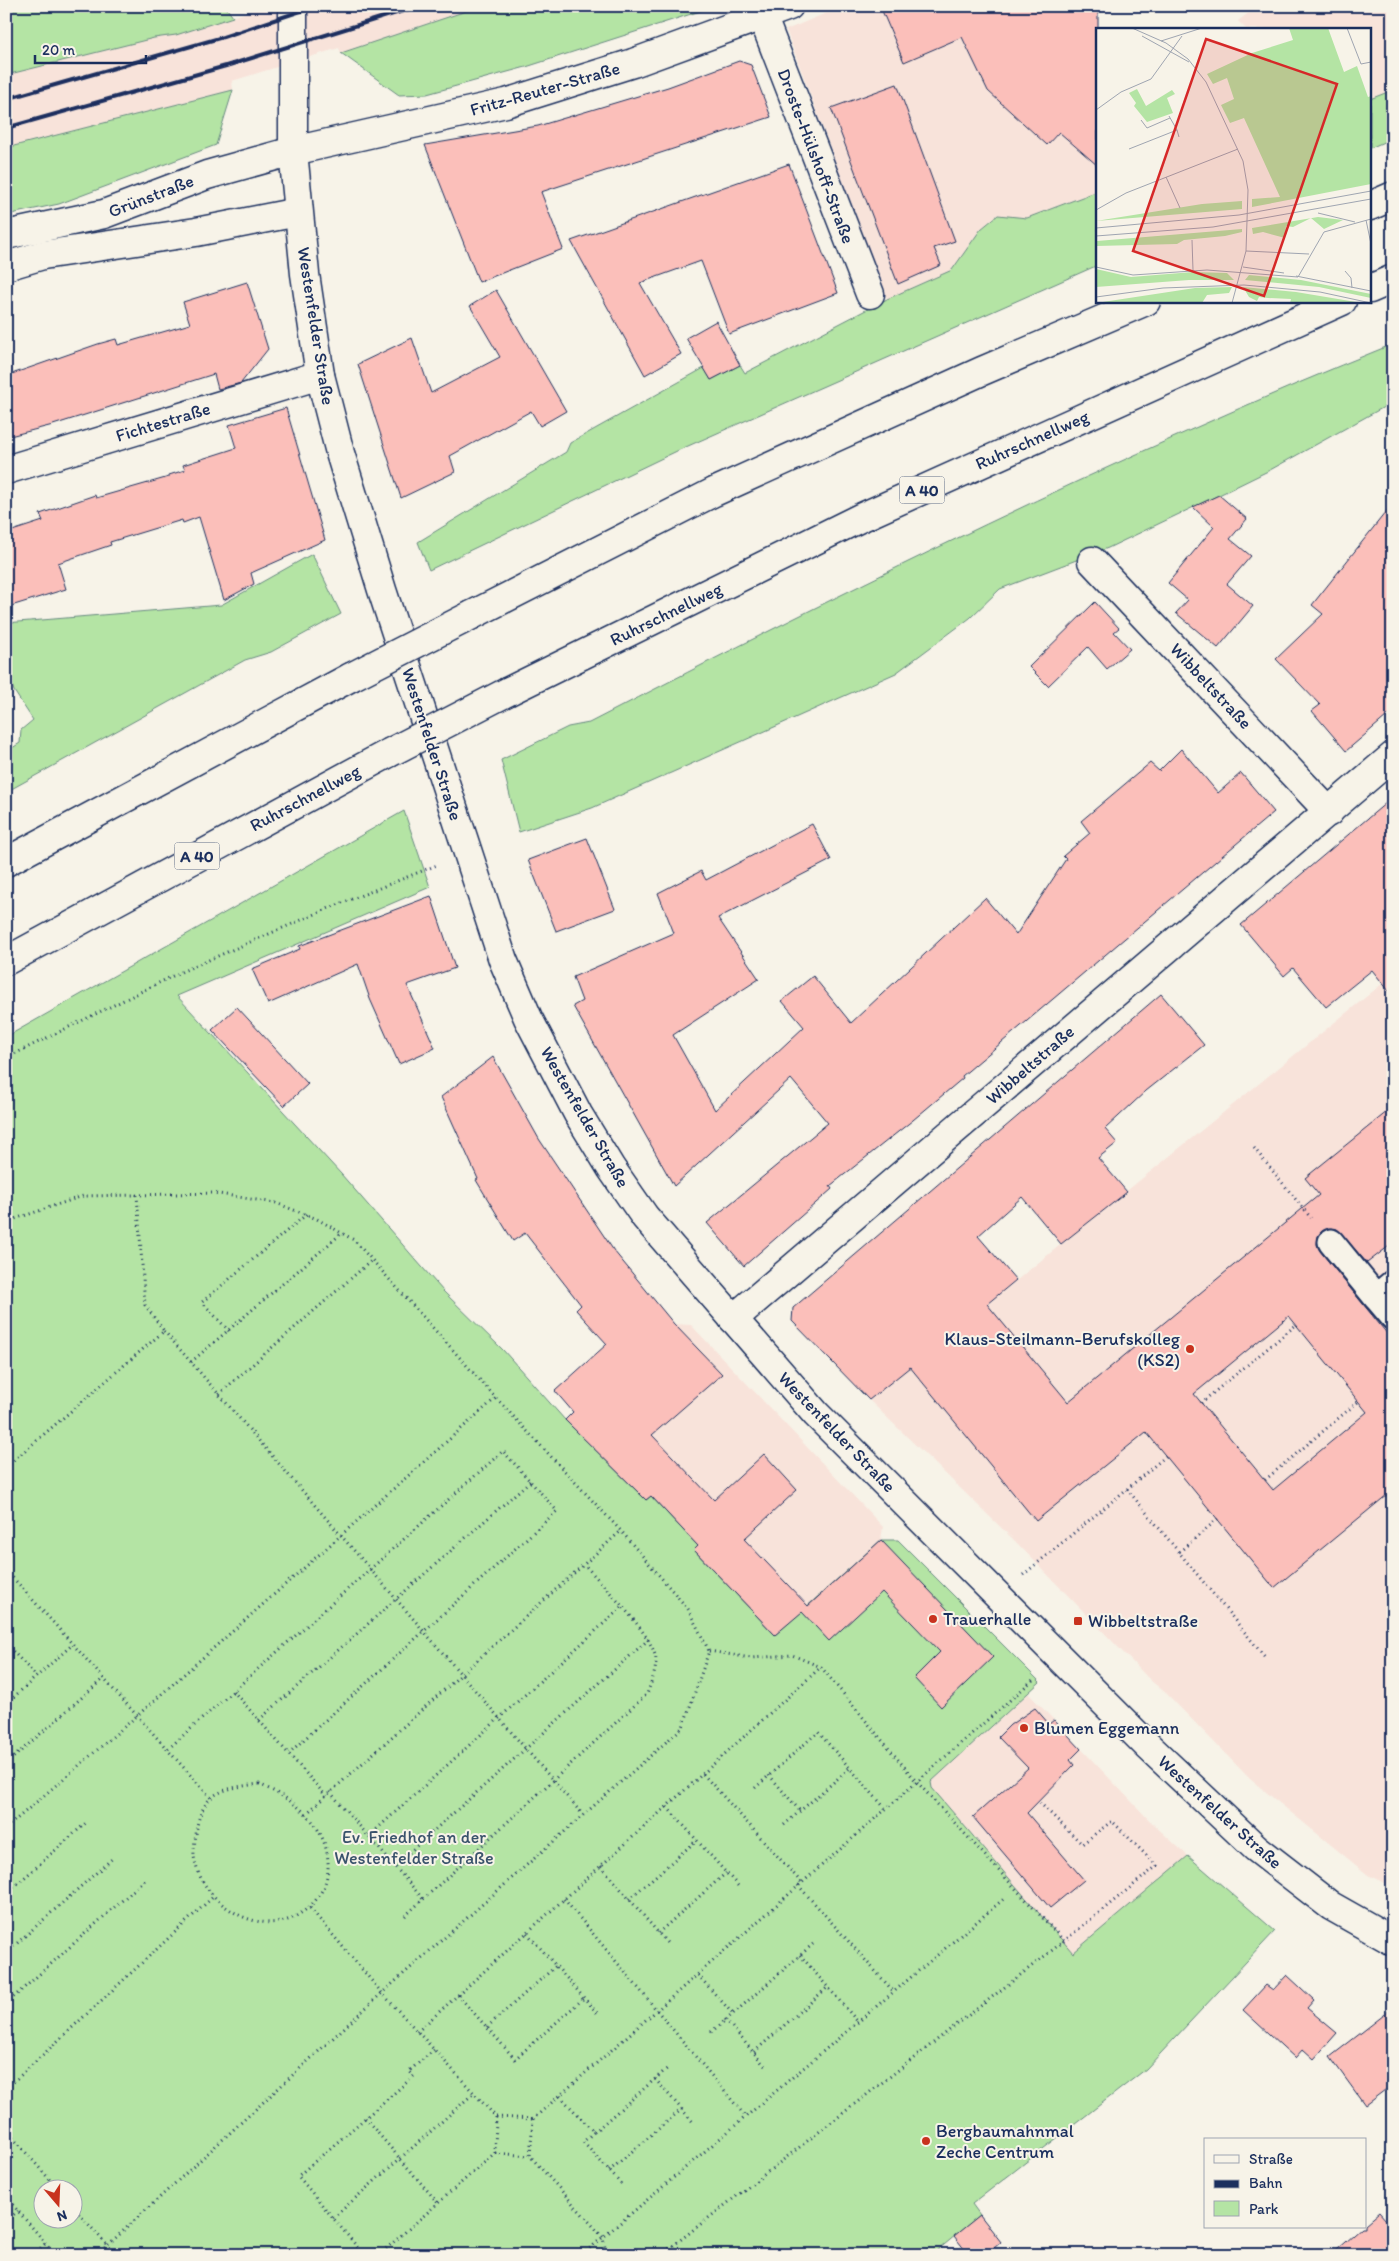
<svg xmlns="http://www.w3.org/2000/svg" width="1399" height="2261" viewBox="0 0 1399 2261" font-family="Itim,sans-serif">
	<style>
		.built { fill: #f8e3da }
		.green { fill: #b4e4a4; stroke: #688a81; fill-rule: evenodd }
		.building { fill: #fbbfba; stroke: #1b2f5e; fill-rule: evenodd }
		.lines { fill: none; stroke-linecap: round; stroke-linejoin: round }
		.pedestrian-casing { stroke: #1b2f5e; stroke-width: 29 }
		.minor-casing { stroke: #1b2f5e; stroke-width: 31 }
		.tertiary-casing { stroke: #1b2f5e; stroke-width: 31 }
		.motorway-casing { stroke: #1b2f5e; stroke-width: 31 }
		.path { stroke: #1b2f5e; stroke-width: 3; stroke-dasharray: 1 4; stroke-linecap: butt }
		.pedestrian { stroke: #f7f3e8; stroke-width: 25 }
		.minor { stroke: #f7f3e8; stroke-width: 28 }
		.tertiary { stroke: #f7f3e8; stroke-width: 28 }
		.motorway { stroke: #f7f3e8; stroke-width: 28 }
		.rail { stroke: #1b2f5e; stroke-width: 4 }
		.motorway-bridge-casing { stroke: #1b2f5e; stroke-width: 31; stroke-linecap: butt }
		.motorway-bridge { stroke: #f7f3e8; stroke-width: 28 }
		.poi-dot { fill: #c8321e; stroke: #f7f3e8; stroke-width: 2 }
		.labels { text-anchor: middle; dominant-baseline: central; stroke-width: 4; stroke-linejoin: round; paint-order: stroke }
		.shield { fill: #f7f3e8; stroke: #5d6a87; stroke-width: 1 }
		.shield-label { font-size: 16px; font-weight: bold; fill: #1b2f5e }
		.street-label { font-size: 18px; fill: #1b2f5e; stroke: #f7f3e8 }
		.poi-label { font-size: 18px; fill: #1b2f5e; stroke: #f7f3e8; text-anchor: start }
		.park-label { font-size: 18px; fill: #3a536c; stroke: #f7f3e8 }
		.inset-road { fill: none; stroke: #9fa5b1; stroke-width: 1 }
		.view { fill: #d62828; fill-opacity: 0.15; stroke: #d62828; stroke-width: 2.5 }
		.inset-edge { fill: none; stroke: #1b2f5e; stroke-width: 2.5 }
	</style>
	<rect width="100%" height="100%" fill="#f7f3e8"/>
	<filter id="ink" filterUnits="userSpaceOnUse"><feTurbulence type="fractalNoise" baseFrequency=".02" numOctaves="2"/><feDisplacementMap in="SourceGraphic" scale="10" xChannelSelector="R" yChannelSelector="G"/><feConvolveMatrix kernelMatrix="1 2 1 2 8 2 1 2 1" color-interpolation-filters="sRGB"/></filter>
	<g filter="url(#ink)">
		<g class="built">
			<polygon points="266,6 481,6 341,53 339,48 232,81 233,90 6,148 6,75 154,38 176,35"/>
			<polygon points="843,6 1025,6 1098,60 1098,191 1027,218 997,215 981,229 952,270 887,299 786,30"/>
			<polygon points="1247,6 1393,6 1393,90 1370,99 1370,29 1246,29 1238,21 1251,11"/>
			<polygon points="1393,975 1393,1887 1368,1875 1250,1779 1167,1694 1150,1680 1015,1541 869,1400"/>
			<polygon points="674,1324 691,1325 883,1527 881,1540 775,1635 694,1550 698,1546 651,1497 646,1500 565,1420"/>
			<polygon points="1028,1693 1154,1825 1188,1856 1073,1954 932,1788 931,1782"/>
		</g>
		<g class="green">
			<polygon points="6,6 225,6 233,17 176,35 154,38 6,75"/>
			<polygon points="481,6 716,6 526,67 427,94 399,95 341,53"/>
			<polygon points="233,90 216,145 59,204 6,215 6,148"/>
			<polygon points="1393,90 1393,138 1370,148 1370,99"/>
			<polygon points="1098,191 1098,265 679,450 429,570 418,542 566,452 570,443 704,368 711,380 740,365 745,373 887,299 952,270 981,229 998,215 1027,218"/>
			<path d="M1393,344v58l-123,68 -51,25 -111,53 -108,41 -30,29 -74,55 -304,135 -73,24 -18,-72 67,-33 21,-4c263,-136 529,-268 804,-379z"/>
			<polygon points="312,554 341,614 271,652 245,660 6,792 6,752 20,743 21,730 33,720 14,691 6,667 6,623 221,605"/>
			<path d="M404,811l26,76 -253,109 164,178 102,117 60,59 62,70 81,80 5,-4 47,50 -4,4 81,85 106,-95h17l142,142 -109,100 1,6 141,165 115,-97 87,75 -129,138 -174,135 8,11 -48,40h-926v-1218zM42,2188h30v30h-30z"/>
		</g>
		<g class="building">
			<polygon points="880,6 1098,6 1098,166 1059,132 1047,145 988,91 962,37 904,62"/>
			<polygon points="739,61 751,65 771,117 541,192 563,249 479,282 425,145 538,126 668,87"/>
			<polygon points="897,84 955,241 934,248 941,265 898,284 831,108"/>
			<polygon points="789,164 838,293 729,334 701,261 640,283 681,354 645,375 571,241"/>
			<polygon points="247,282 268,349 241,383 218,389 214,374 53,425 6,437 6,376 98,344 116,339 118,345 190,324 183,302"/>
			<polygon points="496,290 566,411 540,426 531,411 450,456 455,472 401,498 358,364 412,338 431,393 500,357 470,306"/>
			<polygon points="716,321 740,365 711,380 686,338"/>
			<polygon points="286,408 325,540 251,573 254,584 224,600 199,517 183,523 182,520 110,542 111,545 58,563 66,589 11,606 6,591 6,533 43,521 40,514 95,495 96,498 169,477 169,475 185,470 183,465 236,448 229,425"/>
			<polygon points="1219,495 1247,519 1230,539 1251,556 1227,584 1253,606 1218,648 1176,613 1188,600 1168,583 1214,527 1193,507"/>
			<polygon points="1393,503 1393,711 1346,751 1312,711 1320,705 1276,659 1323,614 1312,605"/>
			<polygon points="1095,602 1119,628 1114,632 1130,649 1107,669 1088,647 1048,686 1029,667"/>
			<polygon points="1181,749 1218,793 1241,773 1274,812 962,1076 963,1078 913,1120 830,1186 832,1189 744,1266 707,1223 828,1123 791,1079 674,1186 573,1006 582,1001 573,977 674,933 658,893 701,871 706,880 812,824 831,860 718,918 759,979 673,1035 715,1110 804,1027 782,1001 813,976 851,1023 985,898 1016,935 1066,859 1063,856 1090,833 1081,821 1150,763 1159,771"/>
			<polygon points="1393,797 1393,996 1372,970 1326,1007 1293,968 1284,976 1241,925"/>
			<polygon points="587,838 615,909 556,931 528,860"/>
			<polygon points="431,896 455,968 407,985 435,1048 399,1064 370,999 358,964 268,1004 252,969 300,949 299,946"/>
			<path d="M1161,994l43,51 -58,46 -41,38 12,14 -19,15 29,34 -66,52 -39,-47 -44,39 38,44 -29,24 81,98 251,-207 -14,-17 88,-71v136l-26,20 -30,-34 -8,-1 -7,3 -4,5 -1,8 3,7 73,90v149l-119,98 -128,-156 -110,89 -126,-154 -41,33 -77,-79 1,-13zM1289,1316l78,96 -94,78 -79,-96z"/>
			<polygon points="237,1007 308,1084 284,1106 212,1030"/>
			<polygon points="493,1057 539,1139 614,1251 674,1324 722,1374 652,1435 714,1500 764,1454 797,1490 744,1539 808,1606 881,1540 993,1657 941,1707 914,1678 940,1652 882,1592 829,1641 802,1612 775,1635 694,1550 698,1546 651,1496 646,1500 565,1420 573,1412 555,1391 607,1344 576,1310 581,1305 525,1233 513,1241 476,1180 478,1179 441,1097"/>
			<polygon points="1035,1708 1049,1724 1054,1720 1081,1749 1070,1760 1074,1765 1027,1813 1084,1880 1050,1908 973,1817 1028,1768 998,1737 1010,1725"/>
			<polygon points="1287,1975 1314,2000 1307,2008 1337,2033 1314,2059 1303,2049 1295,2058 1243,2010 1266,1985 1273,1990"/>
			<polygon points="1393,2008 1393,2084 1365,2105 1330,2057"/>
			<polygon points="1379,2212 1393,2228 1393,2255 1330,2255 1362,2227 1365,2227 1365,2224"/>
			<polygon points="980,2215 1001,2242 986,2255 969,2255 954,2236"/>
		</g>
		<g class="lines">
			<defs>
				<g id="pedestrian">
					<polyline points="1331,1242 1376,1297 1393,1283"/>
					<polyline points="1376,1297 1393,1317"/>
				</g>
				<g id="minor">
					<polyline points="763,18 870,294"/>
					<polyline points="6,235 104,214 207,175 293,151 506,103 633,63 789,6"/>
					<polyline points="6,266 43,255 196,232 298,212"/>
					<polyline points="6,470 320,375"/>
					<polyline points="1092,561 1329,812"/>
					<polyline points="733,1319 1393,756"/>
				</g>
				<polyline id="tertiary" points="293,6 293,151 305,274 320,375 340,453 382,590 503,960 528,1018 578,1114 611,1168 645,1217 816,1414 1149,1747 1256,1848 1331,1906 1393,1941"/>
				<g id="motorway">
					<polyline points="1370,206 1393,196"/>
					<polyline points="1370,289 1393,279"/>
					<polyline points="472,615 714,492 982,371 1146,301"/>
					<polyline points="509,691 860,518 1342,301"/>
					<polyline points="6,862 351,677"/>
					<polyline points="6,961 389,753"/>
				</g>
			</defs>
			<use href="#pedestrian" class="pedestrian-casing"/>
			<use href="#minor" class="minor-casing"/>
			<use href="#tertiary" class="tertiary-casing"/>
			<use href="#motorway" class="motorway-casing"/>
			<g class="path">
				<polyline points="6,1058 183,971 327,909 437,865"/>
				<polyline points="1254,1148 1311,1218"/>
				<polyline points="6,1222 83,1196 137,1195"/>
				<polyline points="164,1331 583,1815"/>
				<polyline points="229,1331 202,1302 307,1214"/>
				<polyline points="191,1362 342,1233"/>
				<polyline points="219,1394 372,1260"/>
				<polyline points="1201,1403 1296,1325"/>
				<polyline points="6,1467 164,1331 145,1305 137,1195 213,1193 276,1203 317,1219 354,1240 496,1398 621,1531 688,1609 709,1651 683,1727 382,1993 97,2255"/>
				<polyline points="1265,1480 1359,1401"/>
				<polyline points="1127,1489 1166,1456"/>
				<polyline points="1179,1552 1218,1519"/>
				<polyline points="6,1570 211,1798"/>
				<polyline points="1023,1575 1127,1489 1265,1657"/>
				<polyline points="6,1644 36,1676"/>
				<polyline points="709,1651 751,1658 792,1655 821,1667 916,1781 1064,1941"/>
				<polyline points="233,1691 326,1796"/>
				<polyline points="6,1704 73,1644"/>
				<polyline points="259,1720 530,1481"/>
				<polyline points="168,1749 503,1451 557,1511 289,1753"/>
				<polyline points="6,1764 104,1678"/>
				<polyline points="703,1774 801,1882"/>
				<polyline points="769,1775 800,1811"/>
				<path d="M259,1784c17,8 34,17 48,31 29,31 30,77 -9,100 -39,24 -95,-12 -103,-54 -3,-10 1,-24 2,-34 1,-9 7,-24 15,-30 14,-10 31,-11 47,-13z"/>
				<polyline points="755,1788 818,1732 885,1808"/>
				<polyline points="330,1792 423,1899"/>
				<polyline points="667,1807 739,1887"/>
				<polyline points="306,1814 621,1531"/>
				<polyline points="784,1825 850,1768"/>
				<polyline points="6,1828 138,1715 496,1398"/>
				<polyline points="369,1836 622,1607"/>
				<polyline points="394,1866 649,1639"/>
				<polyline points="601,1866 667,1943"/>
				<polyline points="798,1885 894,1992"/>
				<polyline points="6,1894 87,1822"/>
				<polyline points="564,1899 746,2117"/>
				<polyline points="629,1899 697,1840"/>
				<polyline points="310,1908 382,1993 496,2117 495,2153 379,2255"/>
				<path d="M405,1916l242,-222c4,-11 9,-22 9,-34 -2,-25 -54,-75 -72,-96"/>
				<polyline points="527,1933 599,2015"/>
				<polyline points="658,1933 726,1873"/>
				<polyline points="6,1953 114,1857"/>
				<polyline points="800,1955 858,2022"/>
				<polyline points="698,1975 732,2013"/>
				<polyline points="458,1995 515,2059 584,1998"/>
				<polyline points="6,2004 146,1879"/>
				<polyline points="487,2027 556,1966"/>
				<polyline points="417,2032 821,1667"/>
				<polyline points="711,2032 726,2020"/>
				<polyline points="754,2052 828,1987"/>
				<polyline points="765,2066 726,2020 813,1944"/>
				<polyline points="655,2079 694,2123"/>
				<polyline points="6,2089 214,1896"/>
				<polyline points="560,2096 594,2132 583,2142 622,2185"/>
				<polyline points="496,2117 533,2119"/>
				<polyline points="365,2118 438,2203"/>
				<polyline points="6,2130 57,2188"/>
				<polyline points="594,2132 669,2067"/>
				<polyline points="495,2153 530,2156"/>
				<polyline points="609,2171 682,2109"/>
				<polyline points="6,2197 56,2255"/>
				<polyline points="72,2206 116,2255"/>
				<polyline points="333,2218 474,2093"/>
				<polyline points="6,2221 18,2211"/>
				<polyline points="33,2255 46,2243"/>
				<polyline points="364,2255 298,2176 414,2076 409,2071 434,2050"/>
				<polyline points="582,2255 1006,1897"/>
				<polyline points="610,2255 605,2248 603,2237 530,2156 533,2119 1034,1679"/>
				<polyline points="661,2255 1064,1941 1157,1866 1112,1821 1082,1844 1040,1803"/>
			</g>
			<use href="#pedestrian" class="pedestrian"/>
			<use href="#minor" class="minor"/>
			<use href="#tertiary" class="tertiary"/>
			<use href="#motorway" class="motorway"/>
			<g class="rail">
				<polyline points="6,99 223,37 316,6"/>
				<polyline points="6,128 226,66 419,6"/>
			</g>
			<defs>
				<g id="motorway-bridge">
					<polyline points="351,677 472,615"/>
					<polyline points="389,753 509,691"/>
				</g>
			</defs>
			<use href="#motorway-bridge" class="motorway-bridge-casing"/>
			<use href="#motorway-bridge" class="motorway-bridge"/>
		</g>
	</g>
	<g class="poi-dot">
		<circle cx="1190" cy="1349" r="5"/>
		<circle cx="933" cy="1619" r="5"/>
		<rect x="1073" y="1616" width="10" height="10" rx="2.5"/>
		<circle cx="1024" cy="1728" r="5"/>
		<circle cx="926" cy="2141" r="5"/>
	</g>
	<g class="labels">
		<g class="shield">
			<rect x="899.5" y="476.5" width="45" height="27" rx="4"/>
			<rect x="174.5" y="842.5" width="45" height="27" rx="4"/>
		</g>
		<g class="shield-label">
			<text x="922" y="490">A 40</text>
			<text x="197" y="856">A 40</text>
		</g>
		<g class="street-label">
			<text transform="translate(545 89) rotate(-16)">Fritz-Reuter-Straße</text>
			<text transform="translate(816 156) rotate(69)">Droste-Hülshoff-Straße</text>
			<text transform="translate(151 196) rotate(-21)">Grünstraße</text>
			<text transform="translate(316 326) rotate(81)">Westenfelder Straße</text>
			<text transform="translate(163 422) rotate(-17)">Fichtestraße</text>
			<text transform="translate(1032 440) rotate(-24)">Ruhrschnellweg</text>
			<text transform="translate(666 614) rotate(-26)">Ruhrschnellweg</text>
			<text transform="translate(1211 686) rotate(47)">Wibbeltstraße</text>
			<text transform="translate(432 744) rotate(72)">Westenfelder Straße</text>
			<text transform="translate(305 798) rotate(-28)">Ruhrschnellweg</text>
			<text transform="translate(1030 1065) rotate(-41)">Wibbeltstraße</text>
			<text transform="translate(585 1117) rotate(60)">Westenfelder Straße</text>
			<text transform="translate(837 1432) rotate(46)">Westenfelder Straße</text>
			<text transform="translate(1220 1812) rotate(42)">Westenfelder Straße</text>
		</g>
		<g class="poi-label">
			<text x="1180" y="1339" text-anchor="end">Klaus-Steilmann-Berufskolleg<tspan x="1180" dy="21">(KS2)</tspan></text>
			<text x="943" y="1619">Trauerhalle</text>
			<text x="1088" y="1621">Wibbeltstraße</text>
			<text x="1034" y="1728">Blumen Eggemann</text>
			<text x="936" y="2131">Bergbaumahnmal<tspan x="936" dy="21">Zeche Centrum</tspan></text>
		</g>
		<g class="park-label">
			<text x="414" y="1837">Ev. Friedhof an der<tspan x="414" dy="21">Westenfelder Straße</tspan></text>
		</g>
	</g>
	<g transform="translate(1096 28)">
		<rect width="275" height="275" fill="#f7f3e8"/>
		<path d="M193,0h39l16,44 13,-6 11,31 3,-1v88l-119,23v-8l28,-2 -36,-79 -14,5 -9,-18 13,-6 -7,-21 -14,6 -6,-10 45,-21 41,-13zM41,61l9,17 26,-16 3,4 -8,4 6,15 -26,9 -13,-16 2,-3 -7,-10zM146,173v8l-146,12 106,-17zM222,189l25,3 -19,9 -13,-11 -18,9 -7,-1 -1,12 -22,-6 -10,2 -1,-6zM146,201v3l-17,4 -41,4 -7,4 -81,2 1,-5zM0,241l35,8 62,-5 34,1 7,7h-45l-93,7zM153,247l52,5 70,14v4l-52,-11 -74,-7zM136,259l-3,6 -22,2 -5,8h-106l99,-15zM147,259l53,5 66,11h-72l1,-4 -23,-1 -9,-1 -2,4 -8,-4z" fill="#b4e4a4"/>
		<path class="inset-road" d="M36,0l34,15 22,16 18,23 37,79 5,29 -2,61 -14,52M251,0l14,36 10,-2M46,8l47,26M65,13l41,-13M0,82l25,-18 30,-13 31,-43M73,88l8,14M45,92l6,8 23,-10M33,121l48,-19 2,7M70,149l14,31M0,182l30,-17 112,-44M222,185l37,9M270,192l5,24M0,200l143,-13 132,-24M0,208l117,-9 158,-28M96,212l1,30M150,223l63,3M0,239l37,8 74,-5 91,7M147,239l41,6M249,243l6,7 1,10M200,248l75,15M202,249l26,-45 47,-13M0,269l67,-9 81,-3 76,7 51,11"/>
		<path class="view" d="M110,11l131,45 -73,212 -131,-45z"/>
		<rect width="275" height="275" class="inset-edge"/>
	</g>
	<rect width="1399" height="2261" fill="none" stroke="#f7f3e8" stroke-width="25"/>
	<rect x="12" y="12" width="1374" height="2236" fill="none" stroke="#1b2f5e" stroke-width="2" filter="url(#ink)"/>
	<rect x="1204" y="2138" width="162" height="90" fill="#f7f3e8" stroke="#9fa5b1"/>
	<rect x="1214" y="2155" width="25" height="8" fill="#f7f3e8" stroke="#9fa5b1"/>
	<text x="1249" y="2164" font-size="15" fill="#1b2f5e">Straße</text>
	<rect x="1214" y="2180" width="25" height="8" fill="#1b2f5e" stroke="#9fa5b1"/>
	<text x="1249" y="2188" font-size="15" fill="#1b2f5e">Bahn</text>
	<rect x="1214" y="2201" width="25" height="15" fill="#b4e4a4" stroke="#9fa5b1"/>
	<text x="1249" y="2214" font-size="15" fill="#1b2f5e">Park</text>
	<g transform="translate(58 2204) rotate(161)"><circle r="24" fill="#f7f3e8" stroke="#9fa5b1"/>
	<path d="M0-4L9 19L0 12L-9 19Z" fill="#c8321e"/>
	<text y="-8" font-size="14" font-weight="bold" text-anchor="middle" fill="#1b2f5e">N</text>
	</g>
	<path d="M35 55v8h111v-8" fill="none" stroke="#1b2f5e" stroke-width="2.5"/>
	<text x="42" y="55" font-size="15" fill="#1b2f5e" stroke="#f7f3e8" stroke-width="4" paint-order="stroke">20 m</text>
</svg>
